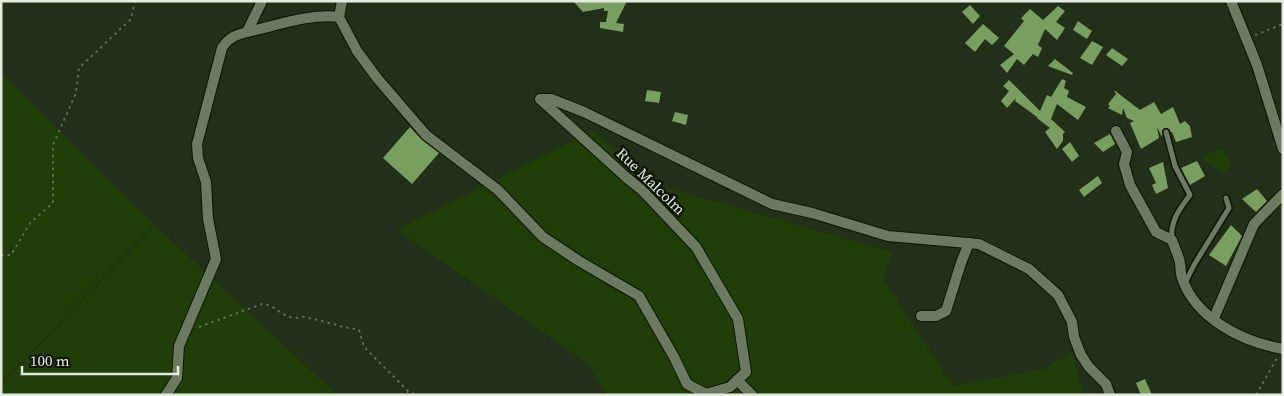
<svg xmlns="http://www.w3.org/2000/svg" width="1284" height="396" viewBox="0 0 1284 396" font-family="'Source Serif 4',serif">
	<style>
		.green { fill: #213e08 }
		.building { fill: #789f5f }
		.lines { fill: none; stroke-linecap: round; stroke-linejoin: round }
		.lane-casing { stroke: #0b1704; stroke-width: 8 }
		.street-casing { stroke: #0b1704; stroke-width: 12 }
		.path { stroke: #626e5b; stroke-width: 2; stroke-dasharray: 2.5 4; stroke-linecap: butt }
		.lane { stroke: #6b7a61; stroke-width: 5 }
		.street { stroke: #6b7a61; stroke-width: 10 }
		.labels { text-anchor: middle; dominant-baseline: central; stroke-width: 5; stroke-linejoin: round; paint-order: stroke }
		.street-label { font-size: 15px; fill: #e3ecde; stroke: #0f150b }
	</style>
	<rect width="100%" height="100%" fill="#222f19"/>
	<g class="green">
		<polygon points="1,73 154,224 1,383"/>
		<polygon points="592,131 661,186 892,252 883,279 953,386 1044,369 1072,352 1083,395 607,395 587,363 397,230"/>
		<polygon points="1221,148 1232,164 1223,174 1201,158"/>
		<polygon points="155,225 337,395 1,395 1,385"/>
	</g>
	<g class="building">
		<polygon points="573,1 627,1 616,23 624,24 623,32 600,28 600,22 606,22 608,11 604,11 604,8 583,12"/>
		<polygon points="970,5 980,16 973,24 962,12"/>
		<polygon points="1058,6 1065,11 1056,22 1065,28 1057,40 1045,29 1038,45 1042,48 1038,57 1033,54 1024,65 1017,59 1007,73 1000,65 1014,54 1004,46 1024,21 1021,18 1030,9 1043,20"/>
		<polygon points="1078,21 1092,31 1087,39 1073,30"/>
		<polygon points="983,24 999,38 992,45 985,39 975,52 965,43"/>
		<polygon points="1092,41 1103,47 1092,65 1080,58"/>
		<polygon points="1112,48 1128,59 1122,66 1106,55"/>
		<polygon points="1055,59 1073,73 1072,75 1048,66"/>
		<polygon points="1062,79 1066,81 1064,88 1069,91 1067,97 1086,107 1078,120 1057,104 1051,119 1065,132 1063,134 1063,141 1057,149 1045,132 1050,128 1037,118 1037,117 1015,101 1016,98 1007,108 1001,101 1009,91 1003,86 1009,80 1040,111 1047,95 1051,97"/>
		<polygon points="647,90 661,92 659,103 645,101"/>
		<polygon points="1114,90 1140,110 1154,102 1161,114 1173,107 1180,124 1185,121 1190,126 1192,137 1176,142 1172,132 1171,132 1169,129 1165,128 1163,129 1162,137 1157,127 1159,138 1141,149 1130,123 1134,121 1127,118 1123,108 1122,115 1108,108 1110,106 1108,104 1116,94"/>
		<polygon points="675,112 688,115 686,125 672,121"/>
		<polygon points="410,127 422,140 439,153 412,184 383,158"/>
		<polygon points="1110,134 1115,144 1103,152 1094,143"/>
		<polygon points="1070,142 1079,156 1072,162 1062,149"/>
		<polygon points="1197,161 1205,176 1190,185 1181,168"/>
		<polygon points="1163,162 1168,188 1156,194 1152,185 1156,183 1149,168"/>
		<polygon points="1098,176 1102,183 1084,197 1079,190"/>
		<polygon points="1257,189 1267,201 1256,212 1242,199"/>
		<polygon points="1231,225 1242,236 1226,266 1209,255"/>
		<polygon points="1145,379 1152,395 1141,395 1136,383"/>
	</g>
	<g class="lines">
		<defs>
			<g id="lane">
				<path d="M1166,132l9,34 15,29c-11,15 -20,26 -18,45"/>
				<polyline points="1185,283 1194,265 1229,208 1226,198"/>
			</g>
			<g id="street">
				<polyline points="342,1 339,17 357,51 377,78 426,135 498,190 543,237 579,261 639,296 674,357 687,384 706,394 730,387 746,372 738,319 696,247 642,190 627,178 540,99 551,99 584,112 772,204 812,213 888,236 979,244 1029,269 1058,295 1072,322 1074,337 1081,355 1089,367 1106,384 1110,395"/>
				<polyline points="1231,1 1257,65 1283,149"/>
				<path d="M247,32c28,-6 64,-19 92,-15"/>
				<path d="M1116,131l11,21 -3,12 6,21 26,47 16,8c2,6 5,12 7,19 2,6 1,13 3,19 14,41 61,64 101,71"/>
				<polyline points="921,316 936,316 946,311 961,263 969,243"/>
				<polyline points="1214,318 1254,224 1283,194"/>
				<polyline points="737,380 752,395"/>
				<path d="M166,395l11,-17 2,-32 37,-87 -8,-40 -2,-37 -8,-24 -1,-14 25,-96c7,-11 14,-13 25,-16l15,-31"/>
			</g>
		</defs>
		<use href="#lane" class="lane-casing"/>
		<use href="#street" class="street-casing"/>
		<g class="path">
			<polyline points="1255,35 1283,24"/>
			<polyline points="1,255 11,255 30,223 53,203 53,145 76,93 79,68 131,19 135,1"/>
			<path d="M199,327l63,-23c13,1 19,12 32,14 4,0 8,-2 11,-1 13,3 26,6 38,10 5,1 10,1 16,3l5,17 45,45 8,3"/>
			<polyline points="401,395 408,392"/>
			<polyline points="1256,395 1277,358"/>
		</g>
		<use href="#lane" class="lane"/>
		<use href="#street" class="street"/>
	</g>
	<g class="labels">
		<g class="street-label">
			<text transform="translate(651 181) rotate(44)">Rue Malcolm</text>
		</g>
	</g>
	<rect width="1284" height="396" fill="none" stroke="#e3ecde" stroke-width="5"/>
	<path d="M22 366v8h156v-8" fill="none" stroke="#e3ecde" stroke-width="2.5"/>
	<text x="30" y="366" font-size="15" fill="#e3ecde" stroke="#0f150b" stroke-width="4" paint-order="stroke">100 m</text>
</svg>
